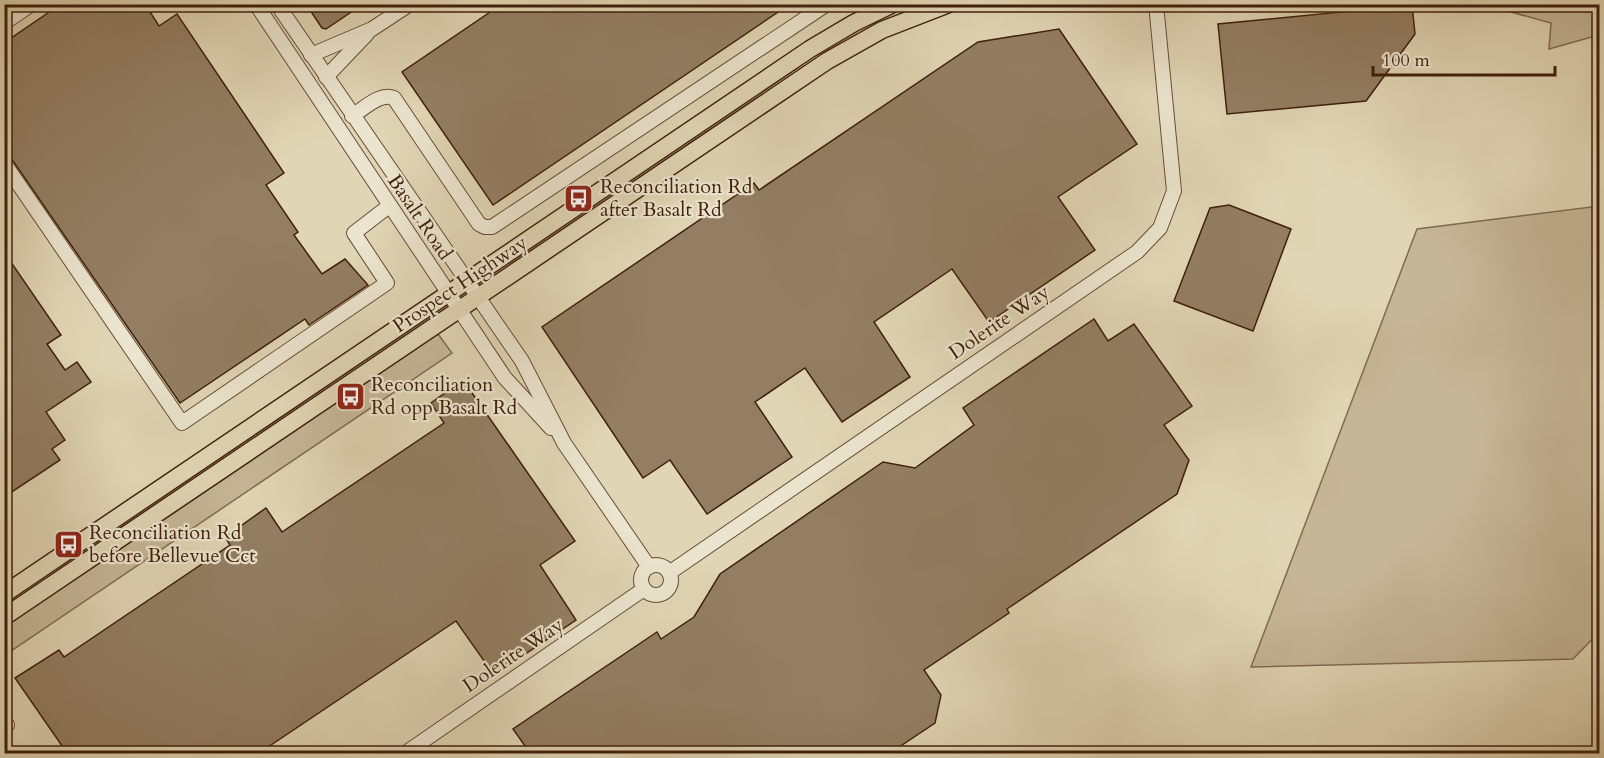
<svg xmlns="http://www.w3.org/2000/svg" width="1604" height="758" viewBox="0 0 1604 758" font-family="Cardo,serif">
	<style>
		.green { fill: #c5b697; stroke: #826b51; stroke-width: 1.5 }
		.building { fill: #937e63; stroke: #40200b; stroke-width: 1.5 }
		.lines { fill: none; stroke-linecap: round; stroke-linejoin: round }
		.minor-casing { stroke: #684d35; stroke-width: 16 }
		.major-casing { stroke: #40200b; stroke-width: 19 }
		.minor { stroke: #ebe4ce; stroke-width: 14 }
		.major { stroke: #e0d5b4; stroke-width: 16 }
		.labels { text-anchor: middle; dominant-baseline: central; stroke-width: 4.5; stroke-linejoin: round; paint-order: stroke }
		.poi-label { font-size: 20px; fill: #40200b; stroke: #ebe4ce; text-anchor: start }
		.street-label { font-size: 20px; fill: #40200b; stroke: #ebe4ce }
	</style>
	<rect width="100%" height="100%" fill="#e0d5b4"/>
	<filter id="stains"><feTurbulence type="fractalNoise" baseFrequency=".00333" numOctaves="4"/><feColorMatrix values="0 0 0 0 .2 0 0 0 0 .09 0 0 0 0 .02 0 0 0 .5 -.17"/></filter>
	<radialGradient id="worn" r=".72"><stop offset=".6" stop-color="#630" stop-opacity="0"/><stop offset="1" stop-color="#630" stop-opacity=".3"/></radialGradient>
	<g class="green">
		<polygon points="1501,5 1599,5 1599,35 1549,49 1551,23 1493,7"/>
		<polygon points="1599,206 1599,632 1573,659 1251,667 1417,229"/>
		<polygon points="438,334 452,353 5,655 5,627"/>
	</g>
	<g class="building">
		<polygon points="61,4 145,4 159,26 177,14 284,173 266,185 298,232 294,235 322,274 345,259 368,285 309,325 305,319 180,403 11,158 4,152 4,43"/>
		<polygon points="306,4 363,4 326,29 322,28"/>
		<polygon points="502,4 790,4 493,205 402,72"/>
		<polygon points="1412,5 1415,34 1366,101 1227,114 1218,24"/>
		<polygon points="1059,29 1137,144 1058,197 1095,250 989,322 952,269 874,322 910,377 842,422 805,368 755,402 792,457 707,514 670,460 643,478 542,327 754,183 759,190 978,42"/>
		<polygon points="1229,205 1291,229 1253,331 1174,301 1210,208"/>
		<polygon points="4,252 61,335 47,344 65,370 77,362 91,382 46,412 65,440 52,449 60,460 4,497"/>
		<polygon points="1094,319 1108,341 1134,324 1192,406 1164,425 1189,460 1177,494 1007,609 1009,613 924,670 941,695 935,723 890,753 530,753 513,729 657,632 661,639 694,617 720,574 883,462 915,468 974,425 963,408"/>
		<polygon points="463,380 575,541 540,565 576,620 494,675 456,621 259,753 67,753 15,678 59,650 64,657 230,545 225,537 266,508 282,532 444,423 431,403"/>
	</g>
	<g class="lines">
		<defs>
			<g id="minor">
				<polyline points="256,4 505,378 551,428"/>
				<polyline points="277,4 522,361 564,443 649,567"/>
				<polyline points="4,23 32,4"/>
				<polyline points="311,55 372,29 410,4"/>
				<polyline points="326,77 367,34"/>
				<path d="M352,116c12,-7 28,-24 42,-18l85,126 6,3h7l332,-221 -1,-2"/>
				<polyline points="4,163 182,423 387,283 354,233 389,206"/>
				<circle cx="656" cy="580" r="15"/>
				<polyline points="669,573 1137,252 1160,228 1174,191 1156,4"/>
				<polyline points="4,721 7,725"/>
				<polyline points="404,754 644,589"/>
			</g>
			<g id="major">
				<polyline points="4,594 810,49 854,23 893,4"/>
				<polyline points="4,617 827,61 882,30 949,4"/>
			</g>
		</defs>
		<use href="#minor" class="minor-casing"/>
		<use href="#major" class="major-casing"/>
		<use href="#minor" class="minor"/>
		<use href="#major" class="major"/>
	</g>
	<defs>
		<symbol id="bus-square" viewBox="-11 -11 22 22"><rect x="-9" y="-9" width="18" height="18" rx="4" fill="#8f2418" stroke="#ebe4ce"/><path d="M-5-6H5V4H4V6H2V4H-2V6H-4V4H-5ZM-3.5-4V0h7V-4ZM-3.5 1.2v1.5H-2V1.2ZM2 1.2v1.5H3.5V1.2Z" fill="#fff"/></symbol>
	</defs>
	<g fill-rule="evenodd">
		<use href="#bus-square" x="562" y="182" width="33" height="33"/>
		<use href="#bus-square" x="334" y="380" width="33" height="33"/>
		<use href="#bus-square" x="52" y="528" width="33" height="33"/>
	</g>
	<g class="labels">
		<g class="poi-label">
			<text x="600" y="186">Reconciliation Rd<tspan x="600" dy="23">after Basalt Rd</tspan></text>
			<text x="371" y="384">Reconciliation<tspan x="371" dy="23">Rd opp Basalt Rd</tspan></text>
			<text x="89" y="532">Reconciliation Rd<tspan x="89" dy="23">before Bellevue Cct</tspan></text>
		</g>
		<g class="street-label">
			<text transform="translate(420 217) rotate(56)">Basalt Road</text>
			<text transform="translate(460 284) rotate(-34)">Prospect Highway</text>
			<text transform="translate(999 322) rotate(-34)">Dolerite Way</text>
			<text transform="translate(513 655) rotate(-34)">Dolerite Way</text>
		</g>
	</g>
	<rect width="1604" height="758" fill="none" stroke="#e0d5b4" stroke-width="24"/>
	<rect x="6" y="6" width="1592" height="746" fill="none" stroke="#40200b" stroke-width="3"/>
	<rect x="12" y="12" width="1580" height="734" fill="none" stroke="#40200b" stroke-width="1.5"/>
	<path d="M1373 66v9h182v-9" fill="none" stroke="#40200b" stroke-width="3"/>
	<text x="1382" y="66" font-size="18" fill="#40200b" stroke="#ebe4ce" stroke-width="4.5" paint-order="stroke">100 m</text>
	<rect width="100%" height="100%" filter="url(#stains)"/>
	<rect width="100%" height="100%" fill="url(#worn)"/>
</svg>
